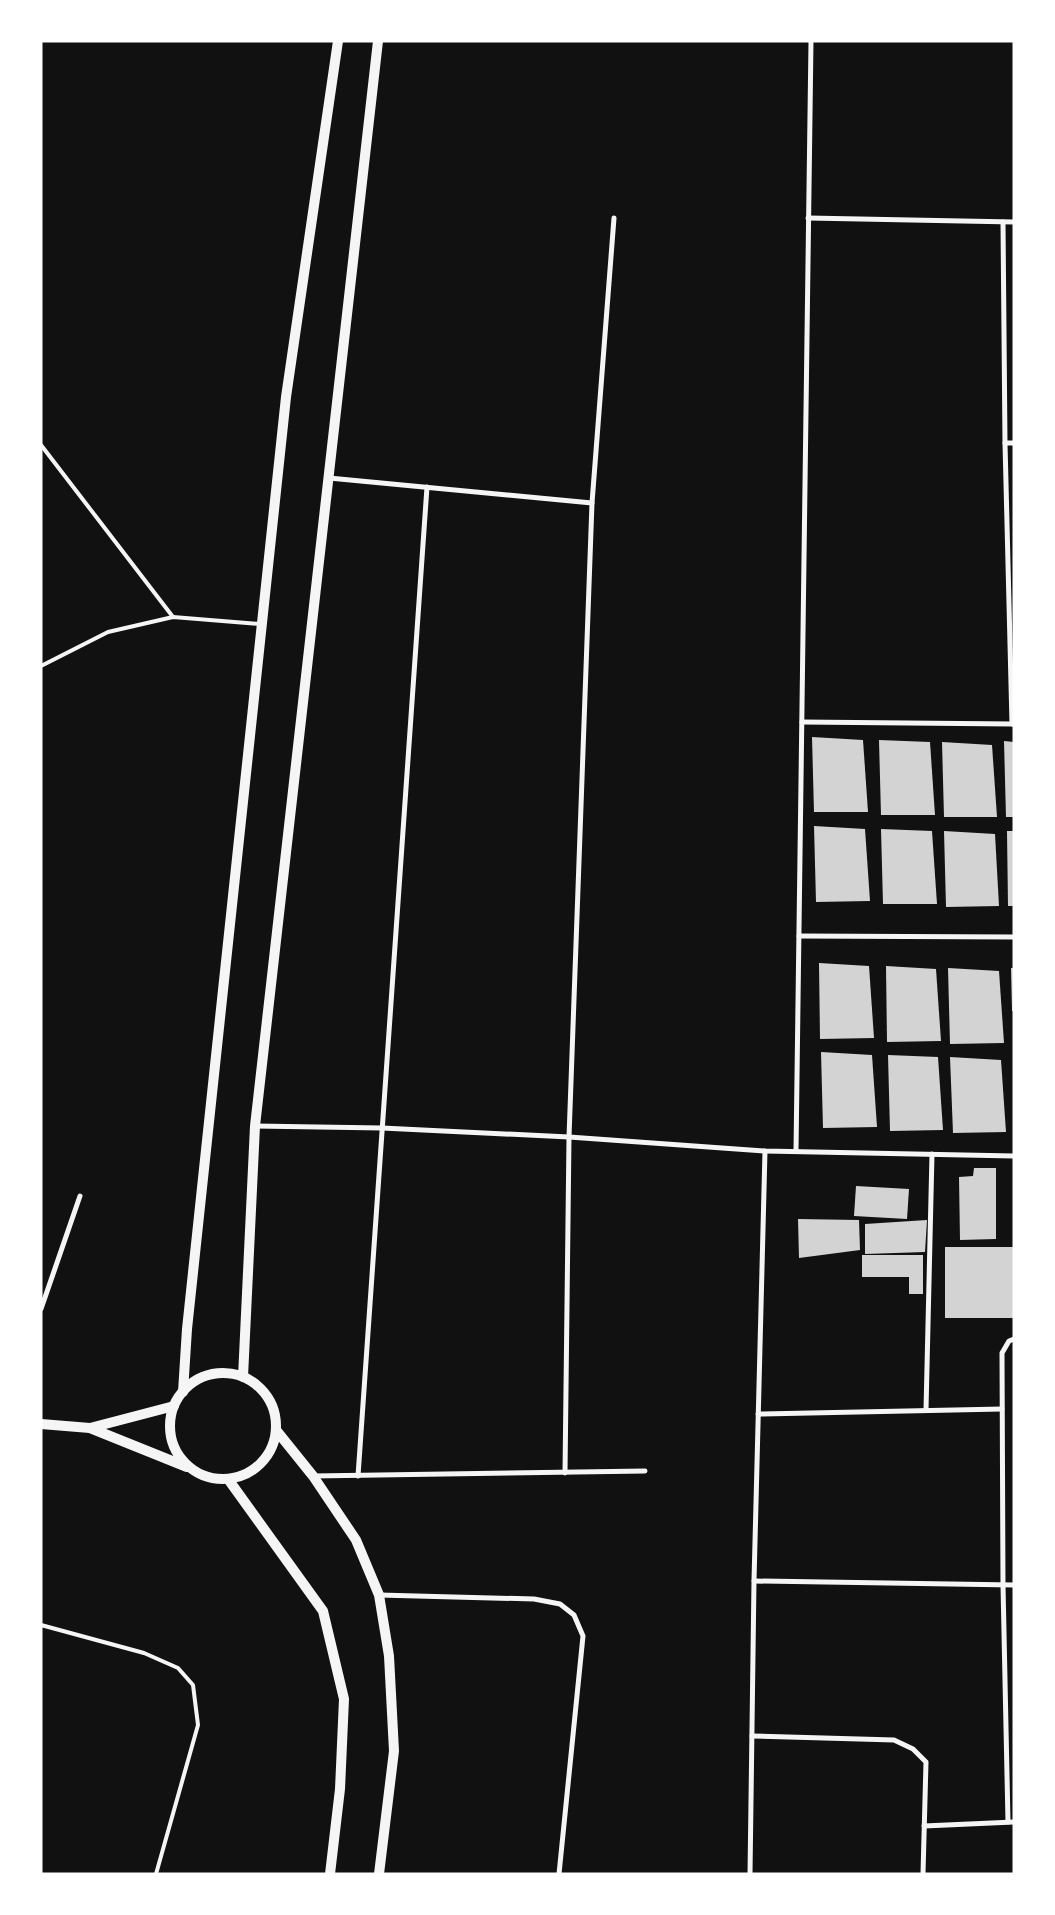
<svg xmlns="http://www.w3.org/2000/svg" width="1055" height="1915" viewBox="0 0 1055 1915" font-family="Overpass,sans-serif">
	<style>
		.building { fill: #d3d3d3 }
		.lines { fill: none; stroke-linecap: round; stroke-linejoin: round }
		.service { stroke: #f5f5f5; stroke-width: 4 }
		.minor { stroke: #f5f5f5; stroke-width: 5 }
		.secondary { stroke: #f5f5f5; stroke-width: 10 }
	</style>
	<rect width="100%" height="100%" fill="#111"/>
	<g class="building">
		<polygon points="812,737 863,740 868,812 814,812"/>
		<polygon points="879,740 930,742 935,815 881,815"/>
		<polygon points="1004,741 1014,742 1014,817 1006,817"/>
		<polygon points="942,742 992,745 997,817 944,817"/>
		<polygon points="814,826 865,829 870,901 816,902"/>
		<polygon points="881,829 932,831 937,904 883,904"/>
		<polygon points="944,831 995,834 999,906 946,907"/>
		<polygon points="1007,831 1014,831 1014,906 1008,906"/>
		<polygon points="819,963 869,966 874,1038 820,1039"/>
		<polygon points="886,966 936,969 941,1041 887,1042"/>
		<polygon points="948,968 999,971 1004,1043 950,1044"/>
		<polygon points="1011,968 1014,968 1014,1011 1012,1011"/>
		<polygon points="821,1052 872,1055 877,1127 823,1128"/>
		<polygon points="888,1055 938,1057 943,1130 890,1131"/>
		<polygon points="950,1057 1001,1060 1006,1132 953,1133"/>
		<polygon points="974,1168 996,1168 996,1239 960,1240 959,1177 973,1176"/>
		<polygon points="856,1186 909,1189 907,1219 854,1216"/>
		<polygon points="798,1219 859,1220 860,1250 799,1258"/>
		<polygon points="927,1220 925,1252 865,1254 865,1224"/>
		<rect x="945" y="1247" width="69" height="71"/>
		<polygon points="862,1255 923,1255 923,1294 909,1294 909,1277 862,1277"/>
	</g>
	<g class="lines">
		<g class="service">
			<polyline points="41,445 173,617"/>
			<polyline points="41,666 108,632 173,617 260,624"/>
			<polyline points="41,1625 144,1653 178,1668 193,1685 198,1725 156,1874"/>
		</g>
		<g class="minor">
			<polyline points="808,218 1014,222"/>
			<polyline points="1003,222 1005,443 1012,724"/>
			<polyline points="1005,443 1014,443"/>
			<polyline points="329,478 592,503"/>
			<polyline points="802,722 1013,724"/>
			<polyline points="799,936 1014,937"/>
			<polyline points="255,1126 382,1128 569,1137 765,1151 1014,1156"/>
			<polyline points="796,1151 811,41"/>
			<polyline points="41,1309 80,1196"/>
			<polyline points="926,1410 932,1154"/>
			<polyline points="758,1414 1002,1409"/>
			<polyline points="565,1473 569,1137 592,503 614,218"/>
			<polyline points="313,1476 645,1471"/>
			<polyline points="358,1476 427,487"/>
			<polyline points="754,1581 1014,1585"/>
			<polyline points="379,1595 534,1599 560,1604 574,1615 583,1636 559,1874"/>
			<polyline points="752,1736 894,1740 913,1749 926,1762 923,1874"/>
			<polyline points="1008,1822 1003,1585 1002,1353 1009,1341 1014,1339"/>
			<polyline points="924,1826 1014,1822"/>
			<polyline points="750,1874 754,1581 765,1151"/>
		</g>
		<g class="secondary">
			<circle cx="223" cy="1426" r="53"/>
			<polyline points="243,1377 255,1126 378,41"/>
			<polyline points="183,1392 187,1329 286,397 338,41"/>
			<polyline points="41,1424 90,1428 187,1467"/>
			<polyline points="90,1428 174,1406"/>
			<polyline points="276,1430 313,1476 356,1540 379,1595 389,1656 394,1751 379,1874"/>
			<polyline points="228,1479 323,1611 344,1699 340,1789 330,1874"/>
		</g>
	</g>
	<rect width="1055" height="1915" fill="none" stroke="#ffffff" stroke-width="85"/>
</svg>
